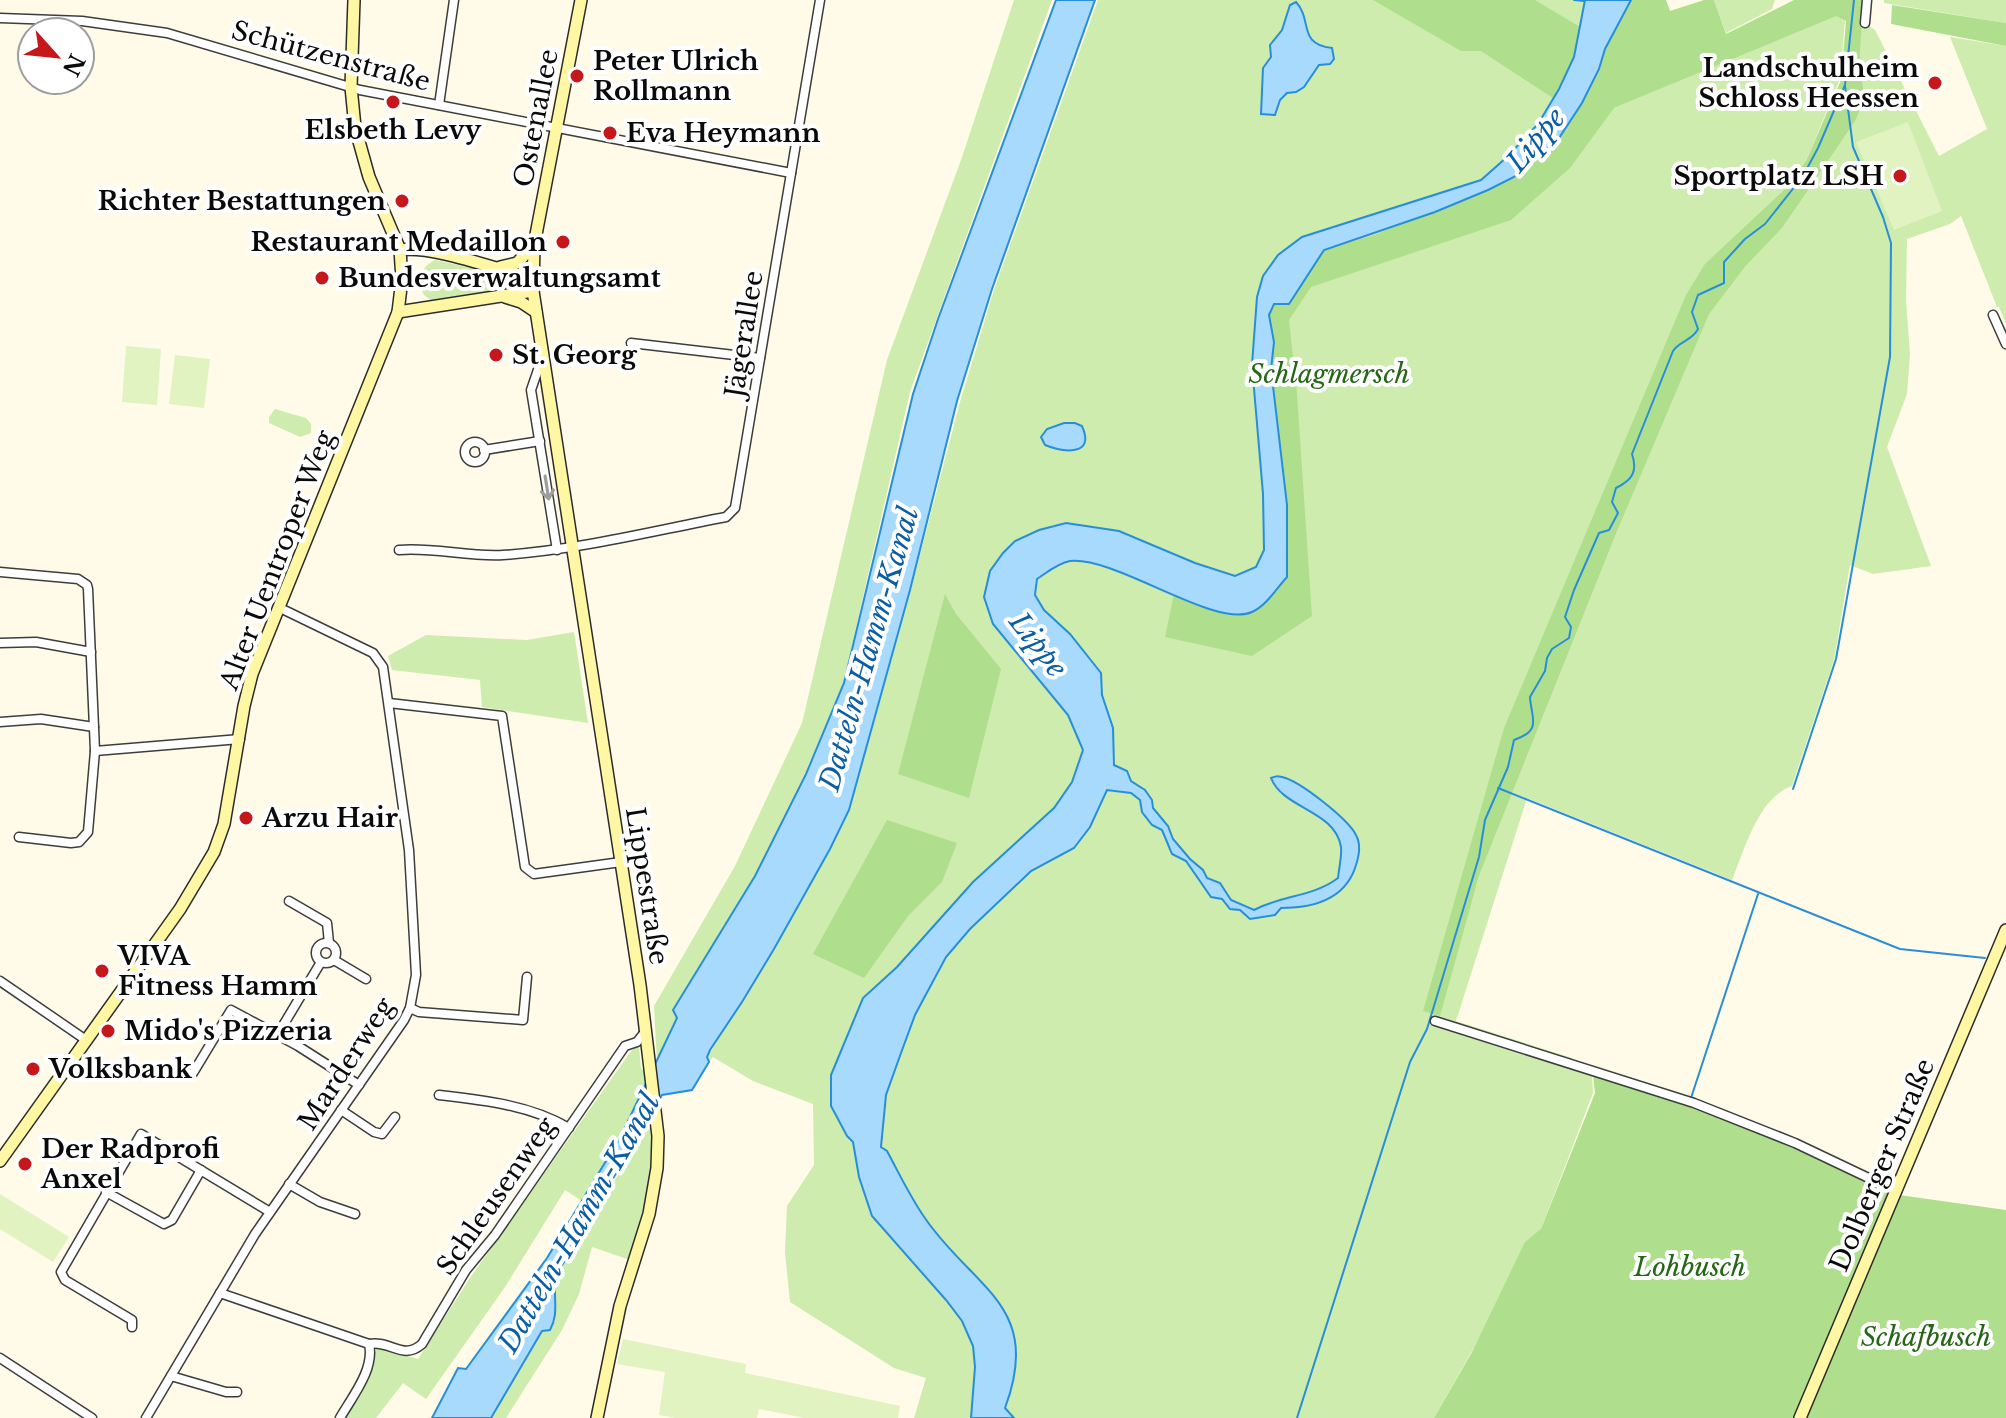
<svg xmlns="http://www.w3.org/2000/svg" width="2006" height="1418" viewBox="0 0 2006 1418" font-family="'Libre Baskerville',serif">
	<style>
		.green { fill: #cdecae }
		.forest { fill: #afdf8c }
		.pitch { fill: #e0f3c1 }
		.water { fill: #a7dafc; stroke: #288ed9; stroke-width: 2 }
		.lines { fill: none; stroke-linecap: round; stroke-linejoin: round }
		.stream { stroke: #288ed9; stroke-width: 2 }
		.street-casing { stroke: #3d3d3d; stroke-width: 11 }
		.secondary-casing { stroke: #2c2c2c; stroke-width: 14 }
		.street { stroke: #fff; stroke-width: 8 }
		.secondary { stroke: #fff7a3; stroke-width: 11 }
		.oneway { stroke: #9d9d9d }
		.poi-dot { fill: #c6171b; stroke: #fff; stroke-width: 3 }
		.labels { text-anchor: middle; dominant-baseline: central; stroke-width: 8; stroke-linejoin: round; paint-order: stroke }
		.street-label { font-size: 26px; fill: #0a0a0a; stroke: #fff }
		.poi-label { font-size: 26px; font-weight: bold; fill: #0a0a0a; stroke: #fff; text-anchor: start }
		.park-label { font-size: 26px; font-style: italic; fill: #256716; stroke: #fff }
		.water-label { font-size: 28px; font-style: italic; fill: #0a5ea6; stroke: #fff }
	</style>
	<rect width="100%" height="100%" fill="#fffbe8"/>
	<g class="green">
		<polygon points="1014,0 1052,0 910,392 843,684 805,773 754,876 673,1009 677,1017 657,1061 654,1006 735,866 802,723 887,360 961,160"/>
		<path d="M1098,0h497l19,108 222,-93 9,6 -5,58 -34,82 -19,26 -55,52 -231,555 -62,222 40,-140 137,-342 93,-221 36,-46 38,-40 73,-107 8,-21 -4,-45 1,-33 14,9 64,126 48,-27 -37,-92 56,9v278l-7,-17h-2l-36,-91 -11,8 -43,15 -1,61 4,54 -3,40 -20,53 44,119 -58,8 -23,-9 -16,95 -42,126c-34,12 -47,63 -60,94l-205,-82 -71,223 116,37 2,11 18,6 1,18 -52,136 -107,189h-520l12,-40 -32,-10 -104,-66 -5,-50 2,-46 27,-41 -1,-61 -60,-23 -40,-24 -4,5 -2,-5 67,-108 57,-100 18,-38 57,-203 54,-206 34,-112z"/>
		<polygon points="1714,0 1775,0 1772,9 1726,33"/>
		<polygon points="1884,0 2006,0 2006,23 1884,3"/>
		<path d="M435,260l83,18v12l-86,11 -8,-6c-8,-15 -3,-28 11,-35z"/>
		<polygon points="275,409 306,418 311,424 311,433 300,437 269,423 269,417"/>
		<polygon points="574,632 588,723 482,707 480,680 392,670 388,656 426,635 527,640"/>
		<path d="M639,1047l2,21 8,9c-17,44 -43,84 -67,124l-17,-11 -60,97 -79,112 -23,-16 -27,35h-32l22,-37 11,-34 41,12 52,-81 159,-224 5,-6z"/>
		<polygon points="653,1111 655,1173 633,1261 592,1247 579,1294 562,1330 506,1418 491,1418 542,1331 550,1330 555,1321 554,1279 631,1154 633,1146"/>
	</g>
	<g class="forest">
		<polygon points="1373,0 1535,0 1580,27 1574,57 1553,98 1481,51 1461,51"/>
		<polygon points="1631,0 1666,0 1670,11 1704,0 1714,0 1726,34 1794,0 1863,0 1860,54 1864,99 1856,120 1783,227 1745,267 1709,314 1616,534 1479,876 1440,1016 1423,1011 1504,728 1686,295 1705,264 1787,187 1806,161 1841,80 1846,21 1836,16 1614,108 1570,168 1511,220 1311,287 1289,320 1297,394 1312,616 1252,656 1165,637 1174,594 1220,613 1287,577 1287,505 1271,369 1274,342 1269,315 1274,303 1289,304 1324,250 1374,235 1488,190 1516,176 1559,138 1582,103 1599,69 1604,49"/>
		<polygon points="1892,5 2006,23 2006,46 1891,24"/>
		<polygon points="945,594 956,614 1001,669 969,798 898,774"/>
		<polygon points="887,820 957,843 942,882 908,916 864,978 813,954"/>
		<polygon points="1593,1075 1691,1105 1787,1143 1899,1195 2006,1210 2006,1418 1434,1418 1472,1352 1525,1242 1541,1229 1595,1093"/>
	</g>
	<g class="pitch">
		<polygon points="1908,122 1942,211 1894,230 1856,142"/>
		<polygon points="126,346 161,349 157,405 122,402"/>
		<polygon points="175,355 210,359 204,408 169,404"/>
		<polygon points="0,1194 69,1237 53,1262 0,1229"/>
		<polygon points="623,1339 746,1364 745,1373 900,1406 898,1418 805,1418 759,1409 757,1418 676,1418 659,1415 665,1372 617,1364"/>
	</g>
	<g class="water">
		<path d="M1056,0h39l-103,289 -35,112 -47,189 -61,220 -19,39 -56,100 -32,53 -32,48 -3,7 2,5 -17,28 -30,5 -101,172c-13,23 1,42 -11,63l-8,1 -51,87h-59l26,-50 8,1 81,-111 73,-120 57,-120 -4,-8 82,-134 51,-102 38,-91 69,-289 25,-75z"/>
		<path d="M1585,0h46l-26,49 -6,20 -17,34 -23,35 -43,38 -28,14 -53,22 -111,38 -35,54h-15l-5,11 5,27 -3,27 16,136v72c-10,11 -21,29 -35,35 -38,17 -136,-56 -182,-51 -12,2 -24,12 -33,18l-2,16 9,15 26,24 31,39 1,22 11,33 1,37 13,6 4,10 14,9 7,10 1,8 15,18 5,13 17,20 13,11 4,8 13,5 11,17 23,10c28,-15 59,-13 84,-32 1,-10 4,-22 3,-31 -6,-37 -58,-38 -70,-69 5,-2 6,-2 11,-1 18,4 66,42 74,58 5,9 3,21 0,30 -10,34 -42,43 -75,43l-6,7 -25,4 -10,-9 -10,-1 -8,-10 -11,-2 -25,-36 -14,-7 -10,-24 -10,-5 -10,-13 -2,-12 -9,-7 -24,-3 -17,37 -16,21 -43,23 -61,58 -24,28 -31,58 -14,38 -15,42 -5,52 6,4c13,24 24,48 40,70 49,69 116,86 78,187l9,10h-43l4,-51 -2,-21 -11,-25 -16,-21 -74,-84 -13,-39 -6,-35 -6,-6 -16,-30v-31l32,-77 34,-31 76,-85 81,-74 18,-26 11,-32 -15,-35 -75,-91 -9,-27 6,-26 13,-18 12,-12 24,-11 27,-7 53,8 76,32 40,13 21,-9 8,-17 -1,-56 -11,-129 5,-68 6,-21 15,-21 24,-18 179,-57 26,-23 31,-33 21,-35 15,-32z"/>
		<path d="M1296,2c17,18 1,42 36,46l2,11 -4,5 -11,1 -15,22 -8,5 -9,1 -7,7 -5,15 -14,-1 2,-46 8,-11 -1,-12 12,-15 8,-25z"/>
		<path d="M1064,423h11l7,3c14,31 -20,26 -37,19l-4,-8 6,-8z"/>
	</g>
	<g class="lines">
		<g class="stream">
			<polyline points="1574,0 1584,1"/>
			<polyline points="1498,788 1900,949 1985,958"/>
			<polyline points="1793,789 1836,659 1890,357 1891,243 1883,217 1853,147 1845,86"/>
			<polyline points="1691,1098 1758,894"/>
			<path d="M1297,1418l113,-356 17,-33 7,-23 45,-149 6,-37 23,-53 6,-27c29,-10 17,-22 16,-43l15,-26 2,-13 5,-9 17,-11 2,-11 -6,-10 9,-27 25,-57 10,-3 9,-17 -6,-11 4,-14c16,-8 22,-16 16,-34l41,-103c6,-10 19,-10 25,-22l-6,-17 6,-17 26,-12v-21l21,-23 20,-15 38,-48 15,-28 27,-63 9,-85"/>
		</g>
		<defs>
			<g id="street">
				<polyline points="0,18 82,21 167,33 360,90 791,173"/>
				<polyline points="1865,23 1867,0"/>
				<polyline points="439,105 454,0"/>
				<polyline points="1993,315 2006,344"/>
				<polyline points="631,343 760,358"/>
				<polyline points="542,358 531,390 557,550"/>
				<circle cx="475" cy="452" r="10"/>
				<polyline points="484,450 540,441"/>
				<path d="M399,550c34,-3 69,7 104,5 75,-5 149,-24 223,-38l9,-9 85,-508"/>
				<polyline points="0,572 78,579 87,585 88,589 95,751 88,832 79,842 71,843 19,837"/>
				<polyline points="0,643 36,642 91,652"/>
				<polyline points="389,703 502,716 525,867 534,874 621,862"/>
				<polyline points="0,722 41,719 94,727"/>
				<polyline points="95,751 240,739"/>
				<polyline points="289,901 327,923 329,943"/>
				<circle cx="326" cy="953" r="10"/>
				<polyline points="334,960 366,979"/>
				<polyline points="0,981 86,1040"/>
				<polyline points="410,1008 419,1012 523,1020 527,977"/>
				<polyline points="1435,1021 1694,1103 1795,1143 1896,1191"/>
				<polyline points="278,1034 321,962"/>
				<polyline points="193,1073 231,1010 298,1046 359,1085"/>
				<path d="M439,1095c44,5 91,10 130,33"/>
				<polyline points="341,1110 374,1132 382,1134 395,1117"/>
				<polyline points="289,1184 320,1202 355,1214"/>
				<polyline points="106,1192 164,1224 172,1220 201,1170"/>
				<path d="M220,1293l149,51c22,-4 34,17 53,0l44,-74 29,-35 130,-189 12,-4 8,-10"/>
				<polyline points="132,1327 132,1320 65,1280 61,1272 141,1134 270,1212"/>
				<polyline points="0,1358 92,1418"/>
				<polyline points="171,1376 226,1392 237,1392"/>
				<polyline points="146,1418 255,1234 404,1020 410,1008 416,975 409,850 383,667 373,653 278,607"/>
				<path d="M340,1418c12,-21 35,-49 29,-74"/>
			</g>
			<g id="secondary">
				<polyline points="581,0 534,245 533,291 640,985 658,1136 657,1168 649,1214 620,1306 597,1418"/>
				<path d="M400,250c33,-5 97,20 132,28"/>
				<polyline points="500,267 517,263 534,245"/>
				<polyline points="505,297 521,302 536,312"/>
				<polyline points="398,312 533,291"/>
				<polyline points="0,1161 180,909 214,852 224,824 244,706 252,674 398,312 402,279 400,250 369,177 355,127 351,87 354,0"/>
				<polyline points="1800,1418 2006,930"/>
			</g>
		</defs>
		<use href="#street" class="street-casing"/>
		<use href="#secondary" class="secondary-casing"/>
		<use href="#street" class="street"/>
		<use href="#secondary" class="secondary"/>
	</g>
	<defs><path id="oneway-shaft" d="M-6 0H5M1.5-3L5.5 0L1.5 3" fill="none" stroke-width="1.6" stroke-linecap="round" stroke-linejoin="round" transform="scale(2)"/></defs>
	<use class="oneway" href="#oneway-shaft" transform="translate(547 488) rotate(81)"/>
	<g class="poi-dot">
		<circle cx="577" cy="76" r="8"/>
		<circle cx="1935" cy="83" r="8"/>
		<circle cx="393" cy="102" r="8"/>
		<circle cx="610" cy="133" r="8"/>
		<circle cx="1900" cy="176" r="8"/>
		<circle cx="402" cy="201" r="8"/>
		<circle cx="563" cy="242" r="8"/>
		<circle cx="322" cy="278" r="8"/>
		<circle cx="496" cy="355" r="8"/>
		<circle cx="246" cy="818" r="8"/>
		<circle cx="102" cy="971" r="8"/>
		<circle cx="108" cy="1031" r="8"/>
		<circle cx="33" cy="1069" r="8"/>
		<circle cx="25" cy="1164" r="8"/>
	</g>
	<g class="labels">
		<g class="street-label">
			<text transform="translate(331 56) rotate(15)">Schützenstraße</text>
			<text transform="translate(536 118) rotate(-79)">Ostenallee</text>
			<text transform="translate(744 334) rotate(-81)">Jägerallee</text>
			<text transform="translate(277 560) rotate(-69)">Alter Uentroper Weg</text>
			<text transform="translate(647 886) rotate(81)">Lippestraße</text>
			<text transform="translate(346 1064) rotate(-57)">Marderweg</text>
			<text transform="translate(1882 1165) rotate(-67)">Dolberger Straße</text>
			<text transform="translate(496 1196) rotate(-55)">Schleusenweg</text>
		</g>
		<g class="poi-label">
			<text x="593" y="61">Peter Ulrich<tspan x="593" dy="30">Rollmann</tspan></text>
			<text x="1919" y="68" text-anchor="end">Landschulheim<tspan x="1919" dy="30">Schloss Heessen</tspan></text>
			<text x="393" y="130" text-anchor="middle">Elsbeth Levy</text>
			<text x="626" y="133">Eva Heymann</text>
			<text x="1884" y="176" text-anchor="end">Sportplatz LSH</text>
			<text x="386" y="201" text-anchor="end">Richter Bestattungen</text>
			<text x="547" y="242" text-anchor="end">Restaurant Medaillon</text>
			<text x="338" y="278">Bundesverwaltungsamt</text>
			<text x="512" y="355">St. Georg</text>
			<text x="262" y="818">Arzu Hair</text>
			<text x="118" y="956">VIVA<tspan x="118" dy="30">Fitness Hamm</tspan></text>
			<text x="124" y="1031">Mido's Pizzeria</text>
			<text x="49" y="1069">Volksbank</text>
			<text x="41" y="1149">Der Radprofi<tspan x="41" dy="30">Anxel</tspan></text>
		</g>
		<g class="park-label">
			<text x="1329" y="374">Schlagmersch</text>
			<text x="1690" y="1267">Lohbusch</text>
			<text x="1926" y="1337">Schafbusch</text>
		</g>
		<g class="water-label">
			<text transform="translate(1536 140) rotate(-50)">Lippe</text>
			<text transform="translate(1038 645) rotate(52)">Lippe</text>
			<text transform="translate(869 649) rotate(-74)">Datteln-Hamm-Kanal</text>
			<text transform="translate(579 1223) rotate(-60)">Datteln-Hamm-Kanal</text>
		</g>
	</g>
	<g transform="translate(56 56) rotate(117)"><circle r="38" fill="#ffffff" stroke="#9d9d9d" stroke-width="2"/>
	<path d="M0-6L14 30L0 20L-14 30Z" fill="#c6171b"/>
	<text y="-12" font-size="22" font-weight="bold" text-anchor="middle" fill="#0a0a0a">N</text>
	</g>
</svg>
